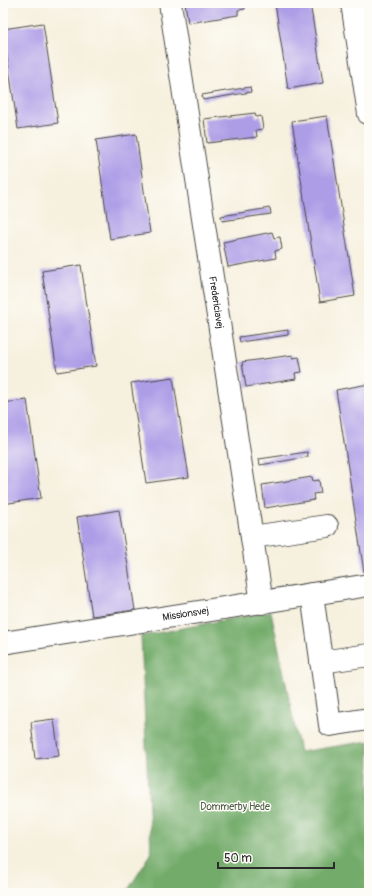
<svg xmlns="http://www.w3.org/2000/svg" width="372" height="896" viewBox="0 0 372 896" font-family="Pangolin,sans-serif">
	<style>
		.forest { fill: #73ac6a; stroke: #4f6c4a }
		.building { fill: #ad9de7 }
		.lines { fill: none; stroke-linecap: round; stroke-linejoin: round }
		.minor-casing { stroke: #494946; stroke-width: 24 }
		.minor { stroke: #fff; stroke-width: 22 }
		.labels { text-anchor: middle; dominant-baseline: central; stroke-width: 3; stroke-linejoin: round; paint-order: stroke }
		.street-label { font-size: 10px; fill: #2b2b2b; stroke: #fdfcf7 }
		.park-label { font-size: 10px; fill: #495a43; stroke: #fdfcf7 }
	</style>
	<rect width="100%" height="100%" fill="#fdfcf7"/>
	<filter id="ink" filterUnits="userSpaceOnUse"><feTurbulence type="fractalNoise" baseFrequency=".025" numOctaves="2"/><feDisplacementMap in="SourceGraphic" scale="8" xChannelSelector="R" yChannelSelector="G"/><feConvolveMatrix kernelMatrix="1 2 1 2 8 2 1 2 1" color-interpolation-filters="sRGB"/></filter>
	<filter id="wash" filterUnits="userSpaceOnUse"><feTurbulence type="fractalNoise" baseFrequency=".012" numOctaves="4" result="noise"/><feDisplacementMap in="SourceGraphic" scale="16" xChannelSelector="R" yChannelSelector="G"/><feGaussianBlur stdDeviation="0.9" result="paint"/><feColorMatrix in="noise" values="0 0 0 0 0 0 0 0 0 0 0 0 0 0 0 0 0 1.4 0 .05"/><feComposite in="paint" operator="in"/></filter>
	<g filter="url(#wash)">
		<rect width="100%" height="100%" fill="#f6f0de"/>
		<polygon class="forest" points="271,611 300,752 369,741 369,893 126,893 151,854 141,636"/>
		<g id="blocks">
			<g class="building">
				<polygon points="185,3 245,3 245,9 238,10 238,15 188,23"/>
				<polygon points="275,3 310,3 323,83 288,89"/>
				<polygon points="43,23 58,123 18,129 3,29"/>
				<polygon points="250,87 251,92 203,100 202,95"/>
				<polygon points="255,113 256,117 261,116 263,129 256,130 257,137 207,143 204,119"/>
				<polygon points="327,116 355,296 320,302 292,121"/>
				<polygon points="136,134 150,233 110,239 96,140"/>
				<polygon points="270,208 271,214 222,221 221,216"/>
				<polygon points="272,232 274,238 280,237 282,249 275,251 276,258 228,267 223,242"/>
				<polygon points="81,265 96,366 57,372 42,271"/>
				<polygon points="288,330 288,335 240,342 239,337"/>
				<polygon points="293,355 293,358 299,357 302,372 295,373 296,379 246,387 242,362"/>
				<polygon points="173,377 189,477 146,483 131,383"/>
				<polygon points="369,384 369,571 364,572 336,390"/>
				<polygon points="27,400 41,498 3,504 3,403"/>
				<polygon points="307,452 308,457 260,465 259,459"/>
				<polygon points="312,477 313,481 319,480 321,493 313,494 314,500 265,508 262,485"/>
				<polygon points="119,510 135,610 92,616 77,517"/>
				<polygon points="54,719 59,756 35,759 31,722"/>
			</g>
		</g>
	</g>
	<g filter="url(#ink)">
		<use href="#blocks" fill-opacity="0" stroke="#494946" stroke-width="1"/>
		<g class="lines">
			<defs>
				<g id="minor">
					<path id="s1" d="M170,3l92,600"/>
					<polyline points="352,3 369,114"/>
					<polyline points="252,537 327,526"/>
					<polyline points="312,594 330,725 369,719"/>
					<path id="s2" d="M3,643l366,-58"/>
					<polyline points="321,662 369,655"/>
				</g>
			</defs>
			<use href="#minor" class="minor-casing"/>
			<use href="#minor" class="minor"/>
		</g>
	</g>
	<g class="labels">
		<g class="street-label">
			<text stroke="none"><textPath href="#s1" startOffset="303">Fredericiavej</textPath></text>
			<text stroke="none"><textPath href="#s2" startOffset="185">Missionsvej</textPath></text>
		</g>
		<g class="park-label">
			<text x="235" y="807">Dommerby Hede</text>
		</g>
	</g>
	<rect width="372" height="896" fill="none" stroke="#fdfcf7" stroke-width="16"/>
	<path d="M218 862v6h116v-6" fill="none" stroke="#2b2b2b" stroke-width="2"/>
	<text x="224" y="862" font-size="12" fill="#2b2b2b" stroke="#fdfcf7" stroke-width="3" paint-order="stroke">50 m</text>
</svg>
